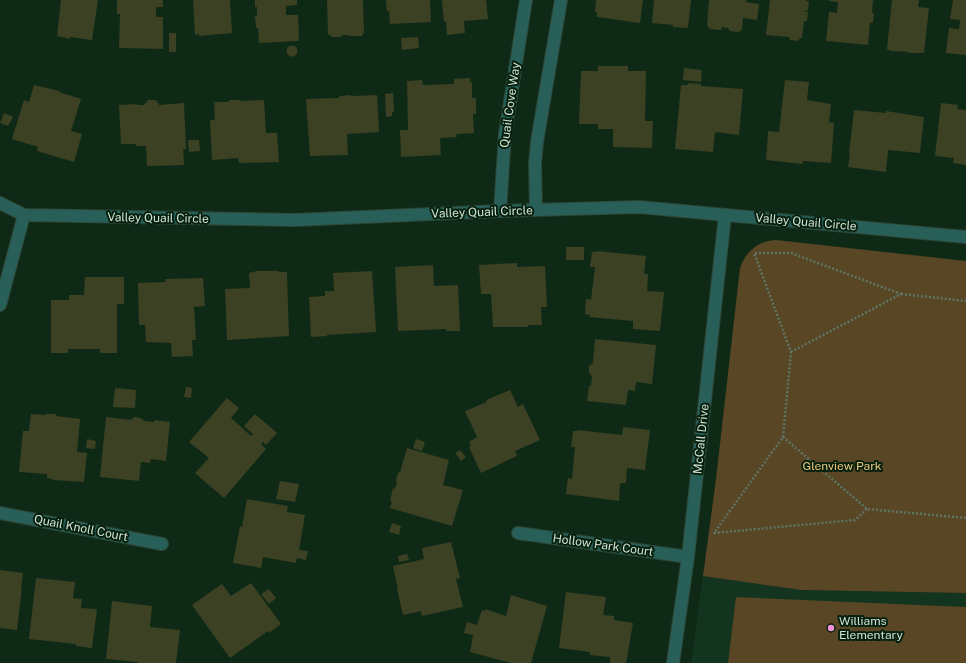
<svg xmlns="http://www.w3.org/2000/svg" width="966" height="663" viewBox="0 0 966 663" font-family="'Public Sans',sans-serif">
	<style>
		.built { fill: #13341e }
		.green { fill: #584625 }
		.building { fill: #3c4123 }
		.lines { fill: none; stroke-linecap: round; stroke-linejoin: round }
		.minor-casing { stroke: #2e4635; stroke-width: 14 }
		.path { stroke: #5f7565; stroke-width: 2.5; stroke-dasharray: 2 2; stroke-linecap: butt }
		.minor { stroke: #285f59; stroke-width: 12 }
		.poi-dot { fill: #f391d6; stroke: #06200e; stroke-width: 1.5 }
		.labels { text-anchor: middle; dominant-baseline: central; stroke-width: 4; stroke-linejoin: round; paint-order: stroke }
		.street-label { font-size: 12px; fill: #d1e1d4; stroke: #06200e }
		.park-label { font-size: 12px; fill: #edc67d; stroke: #06200e }
		.poi-label { font-size: 12px; fill: #d1e1d4; stroke: #06200e; text-anchor: start }
	</style>
	<rect width="100%" height="100%" fill="#0f2917"/>
	<polygon class="built" points="703,576 801,590 966,593 966,663 691,663"/>
	<g class="green">
		<path d="M776,240l190,21v332l-165,-3 -98,-14 13,-97 24,-211c6,-17 18,-27 36,-28z"/>
		<polygon points="736,597 966,607 966,663 728,663"/>
	</g>
	<g class="building">
		<polygon points="61,0 98,0 92,40 70,37 70,39 57,36"/>
		<polygon points="117,0 163,0 163,7 156,7 156,17 163,17 163,49 119,48 120,14 117,14"/>
		<polygon points="193,0 230,0 232,33 199,36 199,34 195,35"/>
		<polygon points="255,0 297,0 297,5 286,6 286,15 298,15 299,41 259,43 258,28 256,28 255,16 257,15 257,7 255,7"/>
		<polygon points="327,0 363,0 364,32 362,36 350,36 348,35 342,35 341,37 332,37 328,34"/>
		<polygon points="386,0 430,0 431,22 390,24 389,11 387,11"/>
		<polygon points="442,0 486,0 488,19 464,21 465,33 447,35 446,21 444,22"/>
		<polygon points="596,0 643,0 640,23 597,17 597,12 595,12"/>
		<polygon points="654,0 691,0 688,28 673,27 673,25 652,23"/>
		<polygon points="709,0 746,0 746,2 759,4 757,20 743,18 742,30 738,32 730,31 728,28 722,27 721,30 710,29 707,25"/>
		<polygon points="770,0 806,0 806,1 809,1 808,11 805,10 805,12 808,12 807,21 804,21 802,38 800,38 798,41 790,40 789,37 766,35"/>
		<polygon points="829,0 873,0 872,12 874,14 873,22 870,23 868,45 826,41 829,12 837,13 838,2 829,1"/>
		<polygon points="892,0 919,0 918,7 929,8 924,53 909,53 909,52 891,51 887,49"/>
		<polygon points="953,0 966,0 966,55 946,53 949,28 959,29 960,20 950,19"/>
		<rect x="169" y="33" width="7" height="19"/>
		<polygon points="418,37 419,48 402,50 401,38"/>
		<circle cx="292" cy="51" r="5.5"/>
		<polygon points="598,66 628,66 628,71 646,71 645,121 653,121 652,148 613,147 613,129 598,129 598,124 579,124 581,71 598,71"/>
		<polygon points="684,68 702,70 701,82 683,80"/>
		<polygon points="470,78 470,83 472,82 472,98 476,98 476,114 473,114 474,133 456,134 457,137 440,138 441,155 401,157 400,130 408,130 407,81 422,80 423,85 454,84 454,79"/>
		<polygon points="785,80 809,82 807,100 831,104 829,122 834,123 831,163 803,161 803,164 766,160 768,131 779,132"/>
		<polygon points="688,83 701,84 701,86 743,89 739,135 715,132 713,152 675,149 681,85 688,85"/>
		<polygon points="34,85 60,91 59,92 81,99 71,131 82,134 74,162 37,151 38,147 12,139 24,100 29,102"/>
		<polygon points="393,93 394,112 392,112 392,116 386,117 385,94"/>
		<polygon points="351,95 351,96 377,95 379,132 347,134 348,155 310,156 306,99 339,98 339,96"/>
		<polygon points="148,100 156,100 159,105 184,103 186,149 183,149 184,165 147,166 146,146 136,146 136,144 121,144 119,105 137,104 137,105 144,105"/>
		<polygon points="229,100 240,100 240,101 264,100 266,133 277,133 279,162 239,163 238,158 212,160 210,120 215,120 214,102 229,102"/>
		<polygon points="941,103 958,105 957,109 966,110 966,165 953,163 954,158 935,156"/>
		<polygon points="854,110 886,113 886,111 924,117 920,153 888,150 886,172 848,167 850,153 849,153"/>
		<polygon points="4,113 13,117 8,126 0,123"/>
		<polygon points="188,140 199,140 200,151 189,152"/>
		<rect x="566" y="247" width="18" height="13"/>
		<polygon points="597,251 646,256 644,274 648,274 647,291 664,292 660,331 633,329 633,321 589,317 590,315 585,314 586,299 591,300 595,267 590,267 592,252 597,252"/>
		<polygon points="517,263 517,267 545,266 547,307 541,307 542,325 528,325 528,327 493,327 491,294 481,294 479,265"/>
		<polygon points="433,265 434,286 458,285 460,331 446,331 446,329 398,331 395,267"/>
		<polygon points="257,271 279,271 279,272 287,272 289,336 227,340 225,289 250,288 249,273"/>
		<polygon points="372,271 376,332 327,335 327,336 311,337 309,297 325,296 325,291 334,291 333,273"/>
		<polygon points="85,277 124,277 124,304 117,304 117,353 100,353 100,349 68,349 68,353 51,353 51,300 69,300 69,295 84,295"/>
		<polygon points="203,278 205,306 194,307 196,340 192,340 193,356 172,357 171,343 146,342 145,325 139,325 138,283 166,282 165,279"/>
		<polygon points="595,339 656,345 652,384 636,382 635,391 628,390 626,405 587,401 589,386 591,386 592,376 589,373 589,366 593,363"/>
		<polygon points="186,387 192,388 191,398 184,397"/>
		<polygon points="115,388 136,390 135,408 113,407"/>
		<polygon points="510,390 518,407 523,404 540,440 515,451 517,456 481,473 469,447 471,446 469,442 477,437 465,411 487,402 486,400"/>
		<polygon points="227,398 239,408 231,418 251,436 253,434 244,426 255,414 277,433 266,445 263,442 261,444 266,449 224,498 195,473 209,458 189,442"/>
		<polygon points="31,414 46,415 45,414 56,414 56,416 80,419 77,452 87,453 84,482 53,480 53,479 47,478 47,474 19,472 23,431 29,431"/>
		<polygon points="106,417 131,420 134,417 141,418 144,421 154,422 154,420 170,422 166,461 151,459 150,463 141,462 139,481 100,477"/>
		<polygon points="623,427 650,430 645,470 627,468 626,483 620,483 619,501 566,494 568,478 572,479 575,447 571,447 573,431 577,431 577,430 622,435"/>
		<polygon points="87,439 96,441 95,449 86,448"/>
		<polygon points="416,439 425,442 422,451 413,448"/>
		<polygon points="407,448 449,460 443,485 463,490 452,526 390,508 392,501 390,501 393,488 395,489 397,482 396,480 398,473 400,472"/>
		<polygon points="460,450 466,457 461,461 455,453"/>
		<polygon points="280,481 299,484 295,502 276,499"/>
		<polygon points="247,499 288,506 287,512 305,515 299,550 308,551 306,560 297,558 296,563 263,557 261,568 233,563 240,526 242,527"/>
		<polygon points="392,523 401,526 399,535 389,532"/>
		<polygon points="451,542 460,578 456,579 463,607 422,616 421,611 403,615 397,589 398,589 393,566 424,559 422,548"/>
		<polygon points="407,554 409,560 399,562 398,556"/>
		<polygon points="0,570 23,573 21,588 22,587 17,630 0,628"/>
		<polygon points="36,578 75,582 73,598 82,599 81,608 97,609 92,648 76,646 76,644 29,639"/>
		<polygon points="251,583 281,624 269,633 268,631 230,658 192,605 222,584 231,596"/>
		<polygon points="269,589 276,598 269,604 261,594"/>
		<polygon points="566,592 606,597 603,615 614,616 614,620 633,623 626,663 610,663 610,657 590,655 590,652 559,648"/>
		<polygon points="511,595 547,606 531,663 511,663 470,652 473,635 464,633 467,622 477,625 482,610 485,611 485,609 506,616"/>
		<polygon points="112,601 152,606 150,627 180,630 176,663 138,663 138,662 106,659"/>
	</g>
	<g class="lines">
		<defs>
			<g id="minor">
				<polyline points="0,203 24,215 295,220 500,211 639,207 966,237"/>
				<polyline points="536,210 535,164 537,142 561,0"/>
				<polyline points="500,211 505,134 526,0"/>
				<polyline points="0,305 24,215"/>
				<polyline points="0,513 162,544"/>
				<polyline points="518,533 688,557"/>
				<polyline points="673,663 688,557 725,215"/>
			</g>
		</defs>
		<use href="#minor" class="minor-casing"/>
		<g class="path">
			<polyline points="901,294 966,301"/>
			<polyline points="783,437 791,352 754,253 791,253 901,294 791,352"/>
			<polyline points="867,509 855,520 714,533 783,437 867,509 966,518"/>
		</g>
		<use href="#minor" class="minor"/>
	</g>
	<circle class="poi-dot" cx="831" cy="628" r="4"/>
	<g class="labels">
		<g class="street-label">
			<text transform="translate(510 105) rotate(-82)">Quail Cove Way</text>
			<text transform="translate(482 212) rotate(-2)">Valley Quail Circle</text>
			<text transform="translate(158 218) rotate(1)">Valley Quail Circle</text>
			<text transform="translate(806 222) rotate(5)">Valley Quail Circle</text>
			<text transform="translate(701 439) rotate(-84)">McCall Drive</text>
			<text transform="translate(81 528) rotate(11)">Quail Knoll Court</text>
			<text transform="translate(603 545) rotate(8)">Hollow Park Court</text>
		</g>
		<g class="park-label">
			<text x="842" y="466">Glenview Park</text>
		</g>
		<g class="poi-label">
			<text x="839" y="621">Williams<tspan x="839" dy="14">Elementary</tspan></text>
		</g>
	</g>
</svg>
